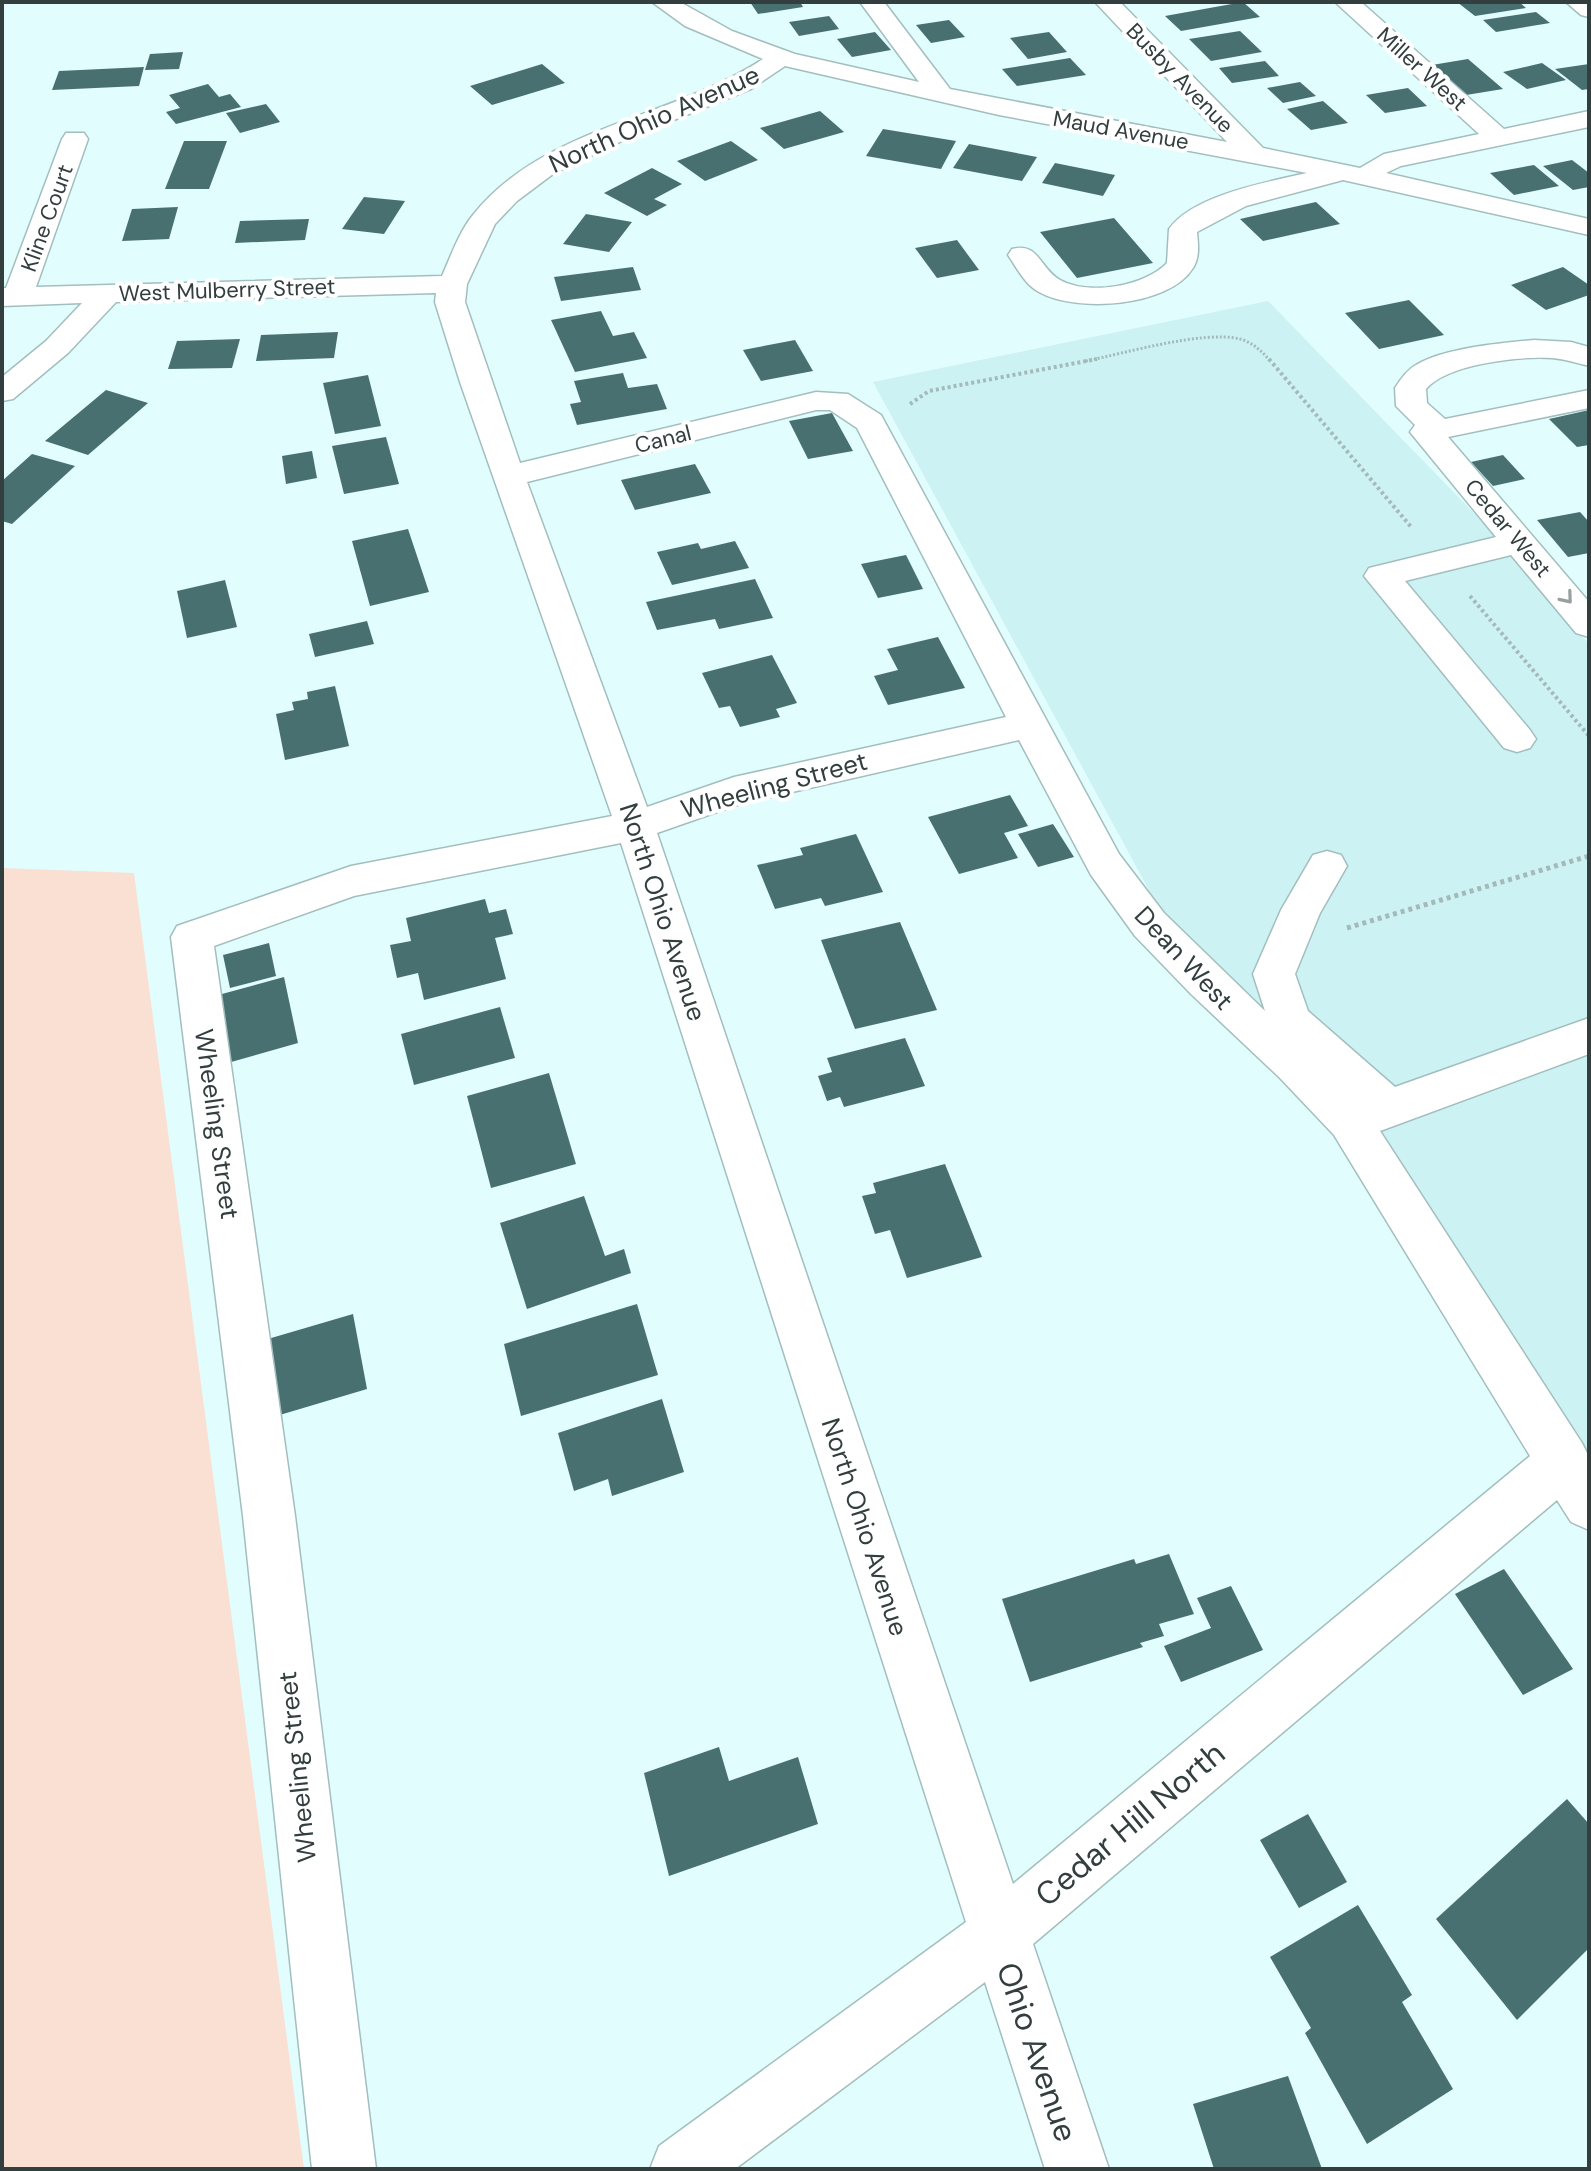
<svg xmlns="http://www.w3.org/2000/svg" width="1591" height="2171" viewBox="0 0 1591 2171" font-family="'DM Sans',sans-serif">
	<style>
		.built { fill: #cdf2f3 }
		.green { fill: #fadfd3 }
		.building { fill: #497071 }
		.lines { fill: none; stroke-linecap: round; stroke-linejoin: round }
		.minor-casing { stroke: #a3bebe; stroke-width: 3 }
		.path-far2 { stroke: #a4baba; stroke-width: 3; stroke-dasharray: 2 2; stroke-linecap: butt }
		.path-far1 { stroke: #a4baba; stroke-width: 4; stroke-dasharray: 3 3; stroke-linecap: butt }
		.path { stroke: #a4baba; stroke-width: 5; stroke-dasharray: 4 4; stroke-linecap: butt }
		.minor { fill: #fff; fill-rule: evenodd }
		.oneway { stroke: #999e9e }
		.labels { text-anchor: middle; dominant-baseline: central; stroke-width: 8; stroke-linejoin: round; paint-order: stroke }
		.far-street-label { font-size: 22px; fill: #333e3e; stroke: #fff }
		.street-label { font-size: 26px; fill: #333e3e; stroke: #fff }
		.near-street-label { font-size: 32px; fill: #333e3e; stroke: #fff }
	</style>
	<rect width="100%" height="100%" fill="#e1fdfe"/>
	<polygon class="built" points="1268,301 1501,541 1589,644 1589,1468 1405,1168 1348,1096 1169,927 873,382"/>
	<polygon class="green" points="2,868 134,873 304,2169 2,2169"/>
	<g class="building">
		<polygon points="750,2 800,2 803,7 758,14"/>
		<polygon points="1243,2 1260,17 1181,31 1165,16"/>
		<polygon points="1457,2 1519,2 1526,8 1475,16"/>
		<polygon points="1536,12 1550,23 1496,32 1483,20"/>
		<polygon points="829,16 839,29 799,36 789,22"/>
		<polygon points="949,20 965,37 931,43 916,25"/>
		<polygon points="1240,31 1262,52 1211,61 1189,39"/>
		<polygon points="875,32 891,50 852,57 837,39"/>
		<polygon points="1049,32 1067,52 1028,59 1010,38"/>
		<polygon points="183,52 179,69 145,70 150,54"/>
		<polygon points="1070,58 1086,75 1017,86 1002,69"/>
		<polygon points="1468,59 1503,89 1460,96 1426,66"/>
		<polygon points="1265,61 1279,76 1232,83 1219,68"/>
		<polygon points="1542,63 1566,80 1527,89 1503,72"/>
		<polygon points="542,64 565,83 492,105 470,86"/>
		<polygon points="1589,64 1589,89 1582,90 1555,69"/>
		<polygon points="144,67 139,86 52,90 59,71"/>
		<polygon points="1300,82 1316,96 1283,103 1267,88"/>
		<polygon points="208,84 219,97 230,94 241,107 176,124 166,112 180,108 169,95"/>
		<polygon points="1408,88 1427,106 1385,113 1366,95"/>
		<polygon points="1323,101 1348,123 1311,130 1287,109"/>
		<polygon points="266,104 280,122 240,133 226,113"/>
		<polygon points="820,111 844,132 784,149 760,128"/>
		<polygon points="883,129 956,141 941,169 866,156"/>
		<polygon points="184,141 227,141 209,189 165,189"/>
		<polygon points="731,141 758,160 705,181 677,161"/>
		<polygon points="969,144 1037,157 1022,181 953,168"/>
		<polygon points="1572,160 1589,173 1589,187 1573,190 1543,166"/>
		<polygon points="1055,163 1115,175 1103,196 1042,183"/>
		<polygon points="1534,165 1559,186 1514,195 1490,173"/>
		<polygon points="652,168 682,184 654,199 667,205 647,216 604,193"/>
		<polygon points="364,197 405,201 384,234 342,229"/>
		<polygon points="1316,202 1340,224 1263,241 1240,219"/>
		<polygon points="178,207 169,239 122,241 132,209"/>
		<polygon points="586,214 632,222 609,252 563,244"/>
		<polygon points="1114,218 1153,263 1077,278 1040,232"/>
		<polygon points="309,219 305,240 235,243 240,221"/>
		<polygon points="957,240 979,270 937,278 915,248"/>
		<polygon points="633,267 641,290 561,301 554,277"/>
		<polygon points="1563,267 1589,285 1589,295 1546,310 1511,285"/>
		<polygon points="1409,300 1444,335 1379,349 1345,313"/>
		<polygon points="601,311 613,336 634,332 647,358 575,372 551,320"/>
		<polygon points="338,332 334,358 256,361 261,335"/>
		<polygon points="240,339 232,368 168,369 177,341"/>
		<polygon points="795,340 813,371 761,381 743,350"/>
		<polygon points="623,373 628,388 657,384 667,409 577,425 570,404 581,402 574,381"/>
		<polygon points="368,375 381,426 335,434 323,383"/>
		<polygon points="106,390 148,403 88,455 45,441"/>
		<polygon points="1589,410 1589,445 1577,447 1549,419"/>
		<polygon points="832,413 853,451 808,459 789,421"/>
		<polygon points="386,437 399,484 344,494 332,446"/>
		<polygon points="312,451 317,478 286,484 282,456"/>
		<polygon points="32,454 75,466 12,524 2,521 2,481"/>
		<polygon points="1503,455 1525,479 1493,486 1471,462"/>
		<polygon points="695,464 711,493 635,510 621,480"/>
		<polygon points="1580,512 1589,522 1589,553 1568,557 1537,520"/>
		<polygon points="408,529 429,592 370,606 352,541"/>
		<polygon points="735,541 749,568 672,585 657,552 698,543 701,549"/>
		<polygon points="906,555 923,589 878,598 861,564"/>
		<polygon points="755,579 773,618 719,629 715,619 657,630 646,602"/>
		<polygon points="225,580 237,627 187,638 177,591"/>
		<polygon points="367,621 374,644 315,657 309,634"/>
		<polygon points="938,637 965,688 888,705 874,676 898,670 887,649"/>
		<polygon points="772,655 797,703 776,709 780,717 740,727 730,706 719,708 702,673"/>
		<polygon points="335,686 349,746 285,760 276,714 294,710 292,702 308,699 307,692"/>
		<polygon points="1010,795 1028,826 1004,833 1018,858 959,874 928,817"/>
		<polygon points="1053,824 1074,857 1038,867 1018,834"/>
		<polygon points="856,834 883,892 825,906 821,898 775,909 757,865 803,855 800,848"/>
		<polygon points="485,899 489,913 506,909 513,934 495,938 506,979 424,1000 418,973 397,978 390,945 411,941 406,918"/>
		<polygon points="900,922 937,1010 855,1029 821,940"/>
		<polygon points="269,943 276,976 230,988 223,955"/>
		<polygon points="284,977 298,1043 224,1064 211,997"/>
		<polygon points="500,1007 515,1058 414,1085 401,1034"/>
		<polygon points="905,1038 925,1086 844,1107 840,1097 827,1101 818,1076 832,1072 827,1058"/>
		<polygon points="549,1073 576,1164 491,1188 467,1096"/>
		<polygon points="945,1164 982,1257 907,1278 890,1230 875,1234 862,1196 876,1193 873,1183"/>
		<polygon points="584,1196 605,1256 624,1249 631,1273 527,1309 500,1223"/>
		<polygon points="637,1304 658,1375 521,1416 504,1344"/>
		<polygon points="353,1314 367,1389 273,1417 261,1341"/>
		<polygon points="662,1399 684,1472 612,1496 608,1479 574,1491 558,1433"/>
		<polygon points="1169,1554 1194,1614 1159,1624 1164,1636 1140,1643 1143,1647 1030,1682 1002,1599 1134,1559 1136,1564"/>
		<polygon points="1504,1569 1573,1669 1523,1695 1455,1594"/>
		<polygon points="1231,1586 1263,1650 1181,1682 1164,1646 1211,1628 1197,1598"/>
		<polygon points="719,1747 729,1781 798,1757 818,1824 669,1876 644,1773"/>
		<polygon points="1567,1799 1589,1824 1589,1948 1517,2020 1436,1919"/>
		<polygon points="1308,1814 1347,1882 1299,1908 1260,1840"/>
		<polygon points="1358,1905 1412,1995 1402,2002 1453,2089 1367,2144 1305,2033 1311,2028 1270,1957"/>
		<polygon points="1288,2076 1322,2169 1214,2169 1193,2104"/>
	</g>
	<g class="lines">
		<defs>
			<g id="minor">
				<path d="M652,2h28l52,29 63,23 124,28 -59,-80h24l66,87 277,53 -132,-140h25l143,146 97,20 24,-14 95,-20 -144,-132h26l143,127 85,-18v16l-188,39 -15,7 203,46v16l-246,-55 -97,26 -49,26c1,12 3,25 -4,36 -24,39 -117,45 -154,24 -14,-7 -22,-24 -31,-37l4,-6c27,-7 28,20 48,31 30,16 85,6 107,-17l2,-34c24,-34 99,-47 138,-56l-308,-58 -214,-49 -34,23 -127,51 -71,34 -36,27 -22,23 -28,60 -2,18 55,161 296,-71 32,2 33,21 238,439 45,59 101,98 -12,-37 28,-64 32,-55 14,-4 14,4 6,11 -27,47 -25,61 13,37 87,76 194,-69v36l-209,77 202,312 7,14v73l-18,-8 -14,-22 -524,444 76,225h-64l-60,-187 -250,187h-85l9,-23 307,-224 -345,-1079 -267,53 -140,50 81,570 81,653h-64l-69,-653 -72,-579 6,-11 174,-60 261,-50 -152,-434 -25,-80 1,-9 -320,9 -48,51 -55,46 -11,2v-24l44,-36 36,-38 -80,3v-18h4l56,-149 4,-6h18l4,6 -52,148 406,-11c9,-20 17,-44 31,-61 71,-89 199,-96 290,-156l-78,-33zM816,410h14l27,18 149,289 -272,60 -87,30 -120,-325zM1019,740l72,135 44,61 56,58 88,83 55,58 196,321 -517,428 -356,-1051 83,-29z"/>
				<polygon points="1566,2 1589,2 1589,17 1581,15"/>
				<path d="M1534,340l37,2 18,5v19c-12,-3 -24,-7 -37,-8 -33,-2 -105,6 -126,31l1,14 18,16 144,-29v18l-141,29 141,165v35l-13,-4 -65,-78 -106,26 125,149 6,9 -6,9 -13,4 -13,-4 -140,-172 5,-8 127,-31 -86,-105 5,-7 -19,-19 -1,-18c5,-8 12,-18 21,-23 28,-17 84,-22 118,-25z"/>
			</g>
		</defs>
		<use href="#minor" class="minor-casing"/>
		<path class="path-far2" d="M1086,361c40,-8 117,-31 154,-22 12,3 23,13 30,22"/>
		<g class="path-far1">
			<polyline points="1269,359 1412,528"/>
			<polyline points="910,404 929,391 1097,359"/>
			<polyline points="1470,596 1589,736"/>
		</g>
		<polyline class="path" points="1347,928 1589,856"/>
		<use href="#minor" class="minor"/>
	</g>
	<defs><path id="oneway-chevron" d="M-2-3.5L2.5 0L-2 3.5" fill="none" stroke-width="1.6" stroke-linecap="round" stroke-linejoin="round" transform="scale(2)"/></defs>
	<use class="oneway" href="#oneway-chevron" transform="translate(1567 598) rotate(50)"/>
	<g class="labels">
		<g class="far-street-label">
			<text transform="translate(1422 69) rotate(42)">Miller West</text>
			<text transform="translate(1180 78) rotate(46)">Busby Avenue</text>
			<text transform="translate(1121 130) rotate(10)">Maud Avenue</text>
			<text transform="translate(47 218) rotate(-70)">Kline Court</text>
			<text transform="translate(227 290) rotate(-2)">West Mulberry Street</text>
			<text transform="translate(663 439) rotate(-14)">Canal</text>
			<text transform="translate(1508 528) rotate(50)">Cedar West</text>
		</g>
		<g class="street-label">
			<text transform="translate(654 119) rotate(-24)">North Ohio Avenue</text>
			<text transform="translate(774 785) rotate(-15)">Wheeling Street</text>
			<text transform="translate(663 912) rotate(72)">North Ohio Avenue</text>
			<text transform="translate(1184 958) rotate(47)">Dean West</text>
			<text transform="translate(217 1124) rotate(82)">Wheeling Street</text>
			<text transform="translate(865 1527) rotate(72)">North Ohio Avenue</text>
			<text transform="translate(297 1767) rotate(-96)">Wheeling Street</text>
		</g>
		<g class="near-street-label">
			<text transform="translate(1130 1824) rotate(-40)">Cedar Hill North</text>
			<text transform="translate(1037 2052) rotate(71)">Ohio Avenue</text>
		</g>
	</g>
	<rect width="1591" height="2171" fill="none" stroke="#333e3e" stroke-width="8"/>
</svg>
